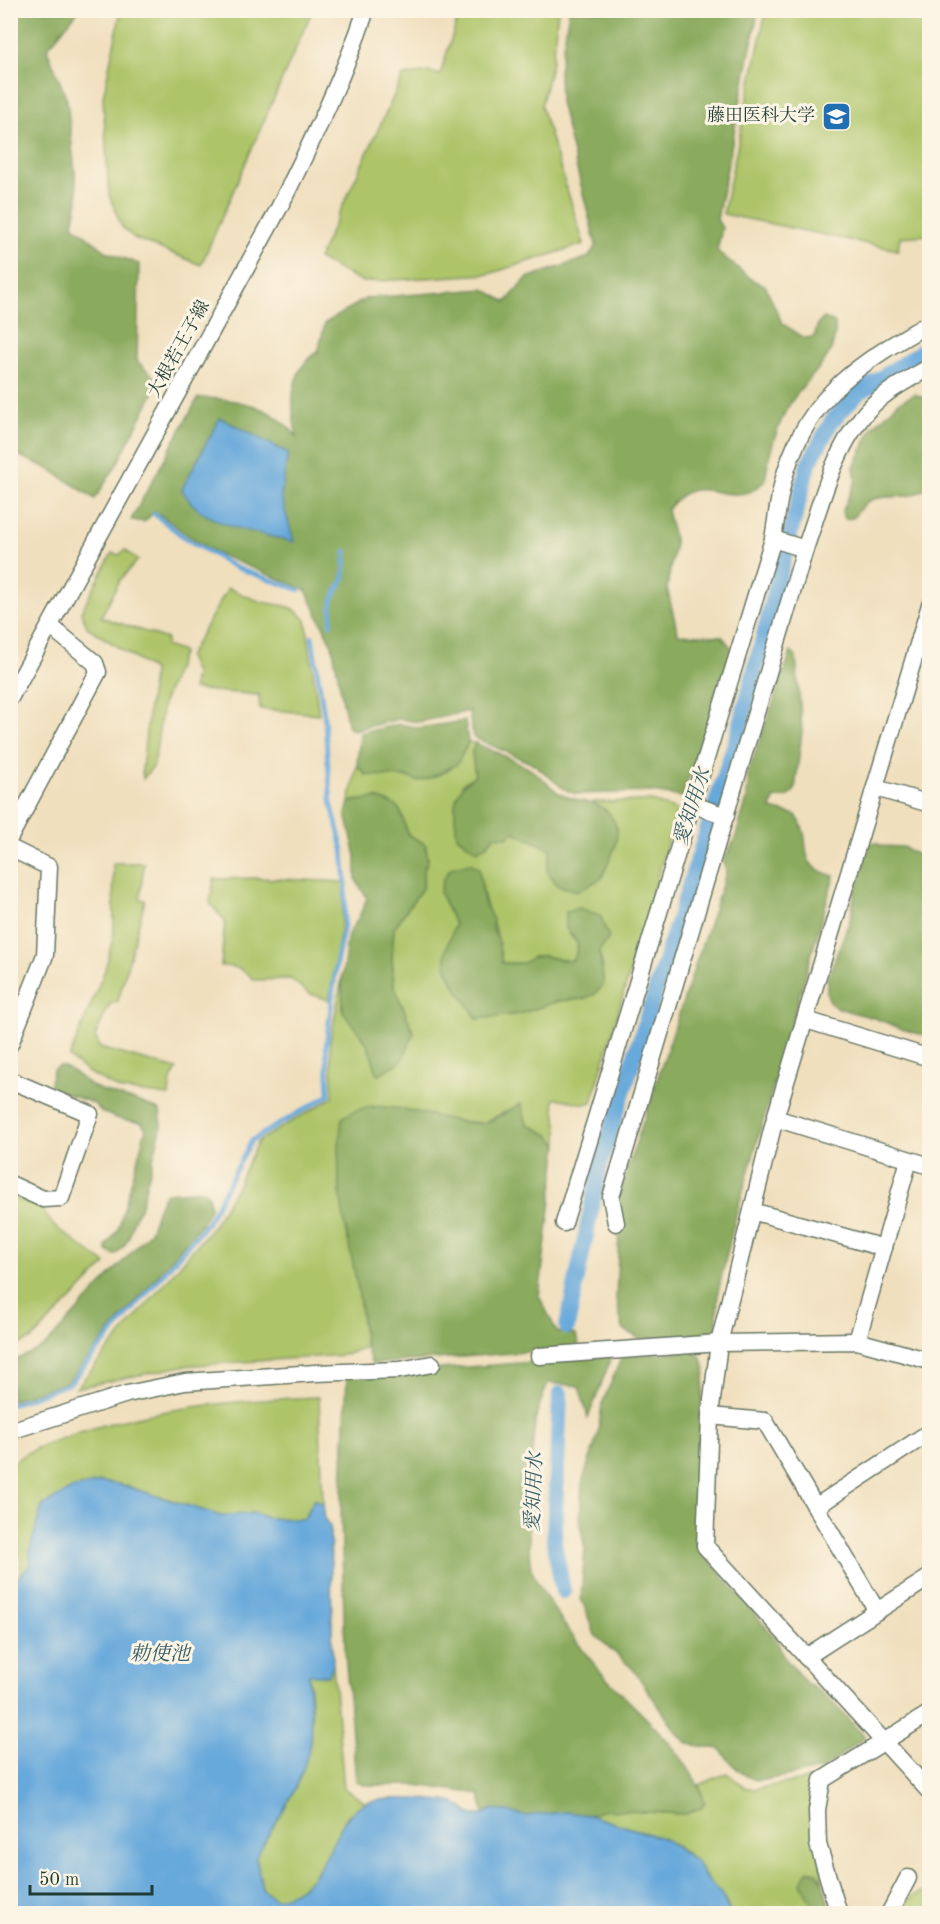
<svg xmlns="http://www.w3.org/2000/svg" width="940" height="1924" viewBox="0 0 940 1924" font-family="'Old Standard TT','Noto Serif JP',serif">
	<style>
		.green { fill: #adc469; stroke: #66804e; stroke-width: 1.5; fill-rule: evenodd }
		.forest { fill: #8aaa5d; stroke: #547448; stroke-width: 1.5; fill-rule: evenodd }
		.water { fill: #67a9db; stroke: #437388; stroke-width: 1.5 }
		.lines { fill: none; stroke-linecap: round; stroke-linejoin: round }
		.stream { stroke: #67a9db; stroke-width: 4.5 }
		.canal { stroke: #67a9db; stroke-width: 16 }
		.minor-casing { stroke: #687664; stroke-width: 19 }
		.minor { stroke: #fff; stroke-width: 16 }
		.labels { text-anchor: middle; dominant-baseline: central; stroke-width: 6; stroke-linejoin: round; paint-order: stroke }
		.poi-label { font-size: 18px; fill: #1f3d34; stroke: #fcf5e5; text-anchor: end }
		.street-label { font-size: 18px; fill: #1f3d34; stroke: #fcf5e5 }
		.water-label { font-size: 20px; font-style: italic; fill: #355d66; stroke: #fcf5e5 }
	</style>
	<rect width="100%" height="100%" fill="#fcf5e5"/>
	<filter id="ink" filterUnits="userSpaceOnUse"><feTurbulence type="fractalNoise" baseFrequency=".0167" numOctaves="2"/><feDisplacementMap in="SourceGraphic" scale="12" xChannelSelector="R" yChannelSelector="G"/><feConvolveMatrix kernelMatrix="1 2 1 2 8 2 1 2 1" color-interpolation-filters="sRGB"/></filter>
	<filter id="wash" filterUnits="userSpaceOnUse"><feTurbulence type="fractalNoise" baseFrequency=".008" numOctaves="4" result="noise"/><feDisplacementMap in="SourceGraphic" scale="24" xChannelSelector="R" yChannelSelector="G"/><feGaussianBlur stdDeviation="1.35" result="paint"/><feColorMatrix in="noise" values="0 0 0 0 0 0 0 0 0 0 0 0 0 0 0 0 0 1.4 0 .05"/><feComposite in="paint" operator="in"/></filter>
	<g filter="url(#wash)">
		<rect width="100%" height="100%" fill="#f0dfbd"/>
		<g class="green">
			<polygon points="121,11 312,11 201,265 134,238 122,227 109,195 103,97"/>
			<polygon points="460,11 558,11 552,62 541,106 584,244 489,274 363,282 318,259 403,76 430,72 440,75"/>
			<polygon points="766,11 873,11 929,23 929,235 900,237 898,250 723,214"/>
			<polygon points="125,550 138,560 120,580 101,617 167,639 165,646 183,652 163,703 154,765 143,779 142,770 153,670 87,627 81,612 112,553 119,555"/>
			<path d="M228,588c12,5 27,13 40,15 20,4 23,1 38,17l13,94 -59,-5 -1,-14 -66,-6 2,-16 -7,-16z"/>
			<path d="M468,742l7,1 -3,10 3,22 -13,9 25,61 7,-9 13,1 7,-5 37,17 -1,14 51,16 15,-40 -7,-26 -16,-11 58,-1 26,9 -85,292 -7,2 -29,-6 -2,3c1,15 6,29 4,43l-9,-9 -22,-11 -6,-20 -38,19 -33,-3 -49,-11 -30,-3 -12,190 6,51 -19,8 -163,11 -107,22 137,-162 23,-38 22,-47 75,-44 -3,-56 12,-63 1,34 24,31 11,31 24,-14 12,-27 -20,-47 -2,-29 2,-29 29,-41v-15l5,-12 -3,-16 -17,-9 -7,-23 -26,-14 -26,4 8,-37 4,5c41,7 89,24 107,-28zM482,885c2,20 11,36 16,54 2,9 0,16 4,24h22l9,-6 10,-1 27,5 5,-3 3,-14 -9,-10 30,17 4,16 -20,32 -25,2 -38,13 -43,5c-23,-45 -40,-40 -22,-94l-15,-32z"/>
			<polygon points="113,863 144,863 140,899 145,900 118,1001 110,1004 95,1036 100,1048 177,1069 171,1080 169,1096 121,1090 89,1073 69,1058 105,970 114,934"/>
			<path d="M258,878l87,4 -4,45 -12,73 -21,-7 -17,-14 -37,1c-10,-11 -18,-14 -33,-14l4,-45 -15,-18 4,-24z"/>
			<polygon points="10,1196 40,1207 54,1226 106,1264 32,1339 11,1348"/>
			<path d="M319,1397l4,107 -9,-4 -10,19 -37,-1 -13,-5 -33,3 -101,-32 -20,-2 -28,7 -42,60v16l-11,12 2,-19 -10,-24 -1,-69c21,-18 45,-24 70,-33 78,-25 158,-32 239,-35z"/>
			<polygon points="333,1666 344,1788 366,1803 347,1816 329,1854 314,1876 293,1895 275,1899 262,1889 256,1857 268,1834 312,1719 309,1674 328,1676"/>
			<path d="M727,1773l17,14 11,2 53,-10 6,3 9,100 -22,1 15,30h-86c-2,-13 -12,-20 -20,-30 -6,-7 -9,-16 -16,-23 -28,-28 -69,-31 -105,-45l16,-5 80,4 20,-11 -6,-18z"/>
			<polygon points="929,1889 929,1913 899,1914 911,1897"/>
		</g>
		<g class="forest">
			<polygon points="11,10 78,11 47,49 67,100 78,200 73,225 107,252 139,264 137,361 159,382 116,466 95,499 51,470 11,452"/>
			<path d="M569,11h189l-41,208 5,9 -5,23 37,30 11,4 17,38 22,15 10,-1 4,-13 6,-6 11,5c3,37 -26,51 -44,79 -14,22 -23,54 -26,79 -5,3 -11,10 -16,11 -33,10 -53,-21 -82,18l8,33 -8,45 11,46 44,2 11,14 -51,147 -31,-5 -76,2 -12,-6 -28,-23 -62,-28 -4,-26 -50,11 -20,-3 -45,11 -6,-2 -16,-83 -26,-55 -88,-36 -31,-19 -32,-24 -11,11 -13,-2 67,-122c40,0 74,7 99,39 -7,-30 -9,-67 21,-85l7,-29 42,-25 117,-9 22,13 21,-24 62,-21 7,-12 -36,-143 -1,-31zM220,418l67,35 -6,43z"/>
			<path d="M915,394l14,6v86c-18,15 -34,8 -55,13 -9,2 -16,12 -21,19l-9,1 -2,-7 14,-32 -2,-13 18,-39 27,-26z"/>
			<path d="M791,652l5,5 6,74 -7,59 -6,6 -15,3 -3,10 25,6c20,28 -5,50 38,61l-98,339 -18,77 -1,36 -4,5 -73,6 -17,-10 -7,-30 5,-111 105,-315 -2,-13 11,-21 12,-40 1,-25z"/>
			<polygon points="465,721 468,742 457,764 448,769 428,779 417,781 408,777 366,775 357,765 360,733 400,724 419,728"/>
			<path d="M475,743c19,9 42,17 59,29 9,6 16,15 25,21 20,12 48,5 57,33 5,15 -9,39 -15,53l-23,12 -20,-5 -11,-15 4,-22 -37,-17 -7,5 -13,-1 -7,9 -10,6 -20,-15c-3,-27 -7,-44 18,-61l-3,-22z"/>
			<path d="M375,798c28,7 25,11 33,37l17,9 3,16 -5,12v15l-29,41 -2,29 2,29 20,47 -12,28 -24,14 -11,-32 -24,-31 -1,-34 6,-44 10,-15 9,-21 -11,-18v-24l-10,-42 3,-12z"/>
			<path d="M875,842l7,4 22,1 26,16 -1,173c-16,-3 -29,-7 -44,-14 -18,-8 -37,-8 -54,-18l-4,-10v-14l24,-63 5,-36 8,-17v-13l4,-6z"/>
			<path d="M470,863l9,5 5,34 9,18 -1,7 6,12 4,24h22l9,-6 10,-1 27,5 5,-3 3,-14 -12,-16v-16l13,-4 21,7 9,23 -10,13 5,33 -9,10 -12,5 -25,2 -38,13 -43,5c-11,-21 -35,-42 -31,-67 1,-9 6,-19 9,-27l-15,-32 3,-14 8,-11z"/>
			<path d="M59,1066c13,1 22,14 33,20 22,12 47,12 68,25l2,14 -22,84c-13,14 -2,26 -25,46l-8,-4 -1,-5 12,-16 28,-101 -4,-6 -26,-5 -14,-6 -9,-9 -41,-14 -2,-6 3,-13z"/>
			<path d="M521,1104l6,20 22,11 9,10 -19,151 18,36 19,3 3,13 -207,16c-10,-22 -9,-44 -13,-68 -11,-65 -28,-109 -17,-178 35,-26 84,0 123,4 5,0 13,2 18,1 13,-3 27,-13 38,-19z"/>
			<path d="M203,1190l6,6 1,12 -8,15 -133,158 -58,20v-39l34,-16 104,-113c7,-13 8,-30 17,-40z"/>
			<path d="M694,1351l8,7 3,13 -5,47 -1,130 77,91 8,18 21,25 21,14 39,41 -42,32 -64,12c-17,-4 -29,-18 -39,-32l-32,-5 -10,-10 -45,-65 -38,-34 -14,-37 4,-48 -5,-29 2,-38 16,-49 4,-30 20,-48z"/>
			<path d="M612,1356l-24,62 -9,-32 -31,-3c-4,10 -8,20 -11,30 -5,20 -12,142 -5,158 13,30 53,84 75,108 36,38 81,73 98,123l-4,6 -16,6 -80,-4 -16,5 -23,-3 -41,4 -41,-2 -4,-20 -64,-9h-53l-7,-4 -11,-129 -4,-140 6,-136z"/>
			<polygon points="808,1870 817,1872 823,1882 831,1913 816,1913 801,1883"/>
		</g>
		<g class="water">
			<path d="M220,418l68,35 -7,43 13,46c-37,-10 -94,-15 -112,-53z"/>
			<path d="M100,1482l19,2 102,32 33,-3 13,5 37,1 10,-20 9,5 2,16 5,6 3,140 -5,10 -19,-2c-1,27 5,53 -1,79 -9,38 -34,70 -52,104l6,32 13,10c60,-12 52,-81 91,-96 15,-6 71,-5 87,0 17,5 15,21 40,6l32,7 41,-4 23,3 76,24 32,23 7,14 17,18 9,19h-719v-332l8,-4 11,-12v-16l12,-43 30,-17z"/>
		</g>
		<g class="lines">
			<g class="stream">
				<polyline points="154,514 185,538 234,567 299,590"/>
				<polyline points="331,624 332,600 344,578 346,551"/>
				<polyline points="10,1405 69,1384 207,1223 252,1140 329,1095 326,1046 337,959 344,927 346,884 343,850 331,802 324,714 312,636"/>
			</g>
			<g class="canal">
				<polyline points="567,1327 601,1161 739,731 808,465 832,421 857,394 930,346"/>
				<polyline points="560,1394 554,1542 563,1591"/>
			</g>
		</g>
	</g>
	<g filter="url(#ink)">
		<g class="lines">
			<defs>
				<g id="minor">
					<polyline points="773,539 805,549"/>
					<polyline points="930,605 775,1118 719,1343 710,1416 705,1546 930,1792"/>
					<path d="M10,698l269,-490c32,-65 64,-129 87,-198"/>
					<polyline points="876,788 930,804"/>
					<polyline points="691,804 726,816"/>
					<polyline points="10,837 98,672 95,663 50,626"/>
					<polyline points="10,848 49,867 45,955 10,1044"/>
					<polyline points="806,1020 930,1058"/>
					<polyline points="10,1080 90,1114 61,1198 43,1199 10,1184"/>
					<polyline points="775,1118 930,1166"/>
					<polyline points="752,1211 884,1248"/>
					<path d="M564,1223l209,-684c4,-23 6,-47 13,-68 24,-78 77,-110 144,-148"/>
					<path d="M616,1223l-5,-26 194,-648c16,-45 27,-94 57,-132 16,-22 45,-37 68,-50"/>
					<polyline points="857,1341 909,1160"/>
					<polyline points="539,1356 719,1343 857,1341 930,1361"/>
					<polyline points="710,1416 765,1421 877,1611"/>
					<polyline points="10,1431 127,1394 185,1382 315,1373 400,1370 432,1364"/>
					<polyline points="817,1506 930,1432"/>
					<polyline points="806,1657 930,1577"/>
					<polyline points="839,1914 818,1844 817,1810 822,1780 930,1713"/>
					<polyline points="889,1914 908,1878"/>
				</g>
			</defs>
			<use href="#minor" class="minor-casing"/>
			<use href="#minor" class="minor"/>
		</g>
	</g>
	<defs>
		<symbol id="university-square" viewBox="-11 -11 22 22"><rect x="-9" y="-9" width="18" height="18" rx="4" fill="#1f6fb2" stroke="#fcf5e5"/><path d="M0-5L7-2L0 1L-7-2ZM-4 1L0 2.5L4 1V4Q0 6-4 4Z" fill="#fff"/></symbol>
	</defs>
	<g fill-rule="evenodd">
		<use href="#university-square" x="820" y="100" width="33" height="33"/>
	</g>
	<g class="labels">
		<g class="poi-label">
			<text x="815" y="116">藤田医科大学</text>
		</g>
		<g class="street-label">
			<text transform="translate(179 349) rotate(-61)">大根若王子線</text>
		</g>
		<g class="water-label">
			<text transform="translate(693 807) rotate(-72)">愛知用水</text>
			<text transform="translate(535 1492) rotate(-88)">愛知用水</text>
			<text x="160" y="1655">勅使池</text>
		</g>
	</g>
	<rect width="940" height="1924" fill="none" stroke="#fcf5e5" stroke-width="36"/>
	<path d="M30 1885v9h122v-9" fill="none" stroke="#1f3d34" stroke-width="3"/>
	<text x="39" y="1885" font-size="18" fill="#1f3d34" stroke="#fcf5e5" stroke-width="4.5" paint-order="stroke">50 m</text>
</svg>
